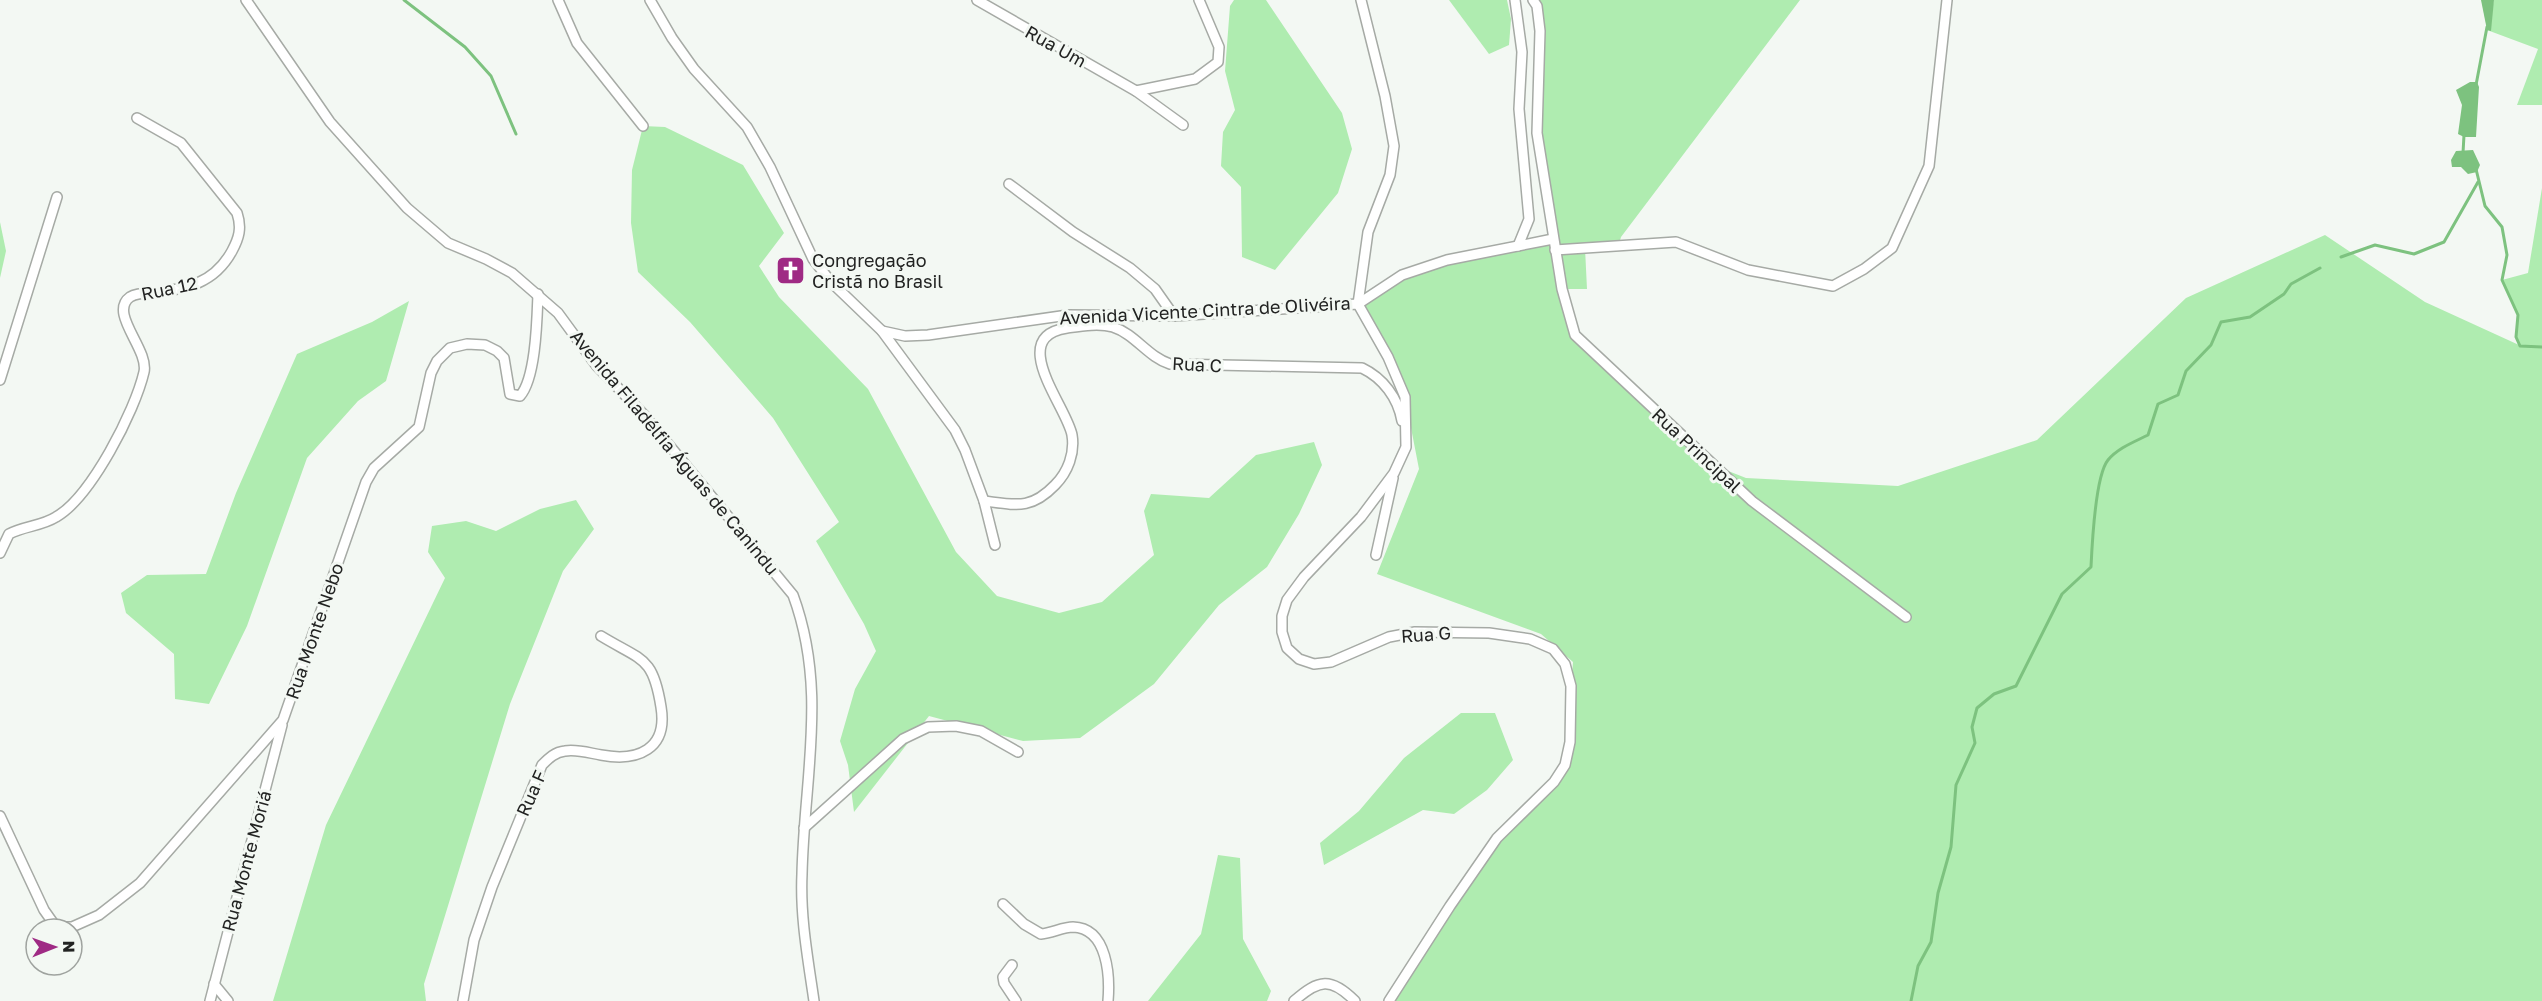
<svg xmlns="http://www.w3.org/2000/svg" width="2542" height="1001" viewBox="0 0 2542 1001" font-family="'Golos Text',sans-serif">
	<style>
		.green { fill: #afecb0 }
		.water { fill: #7dc27f }
		.lines { fill: none; stroke-linecap: round; stroke-linejoin: round }
		.stream { stroke: #7dc27f; stroke-width: 3 }
		.street-casing { stroke: #a6aaa5; stroke-width: 12 }
		.street { stroke: #fff; stroke-width: 9 }
		.labels { text-anchor: middle; dominant-baseline: central; stroke-width: 6; stroke-linejoin: round; paint-order: stroke }
		.street-label { font-size: 18px; fill: #222322; stroke: #f3f8f3 }
		.poi-label { font-size: 18px; fill: #222322; stroke: #f3f8f3; text-anchor: start }
	</style>
	<rect width="100%" height="100%" fill="#f3f8f3"/>
	<g class="green">
		<polygon points="1234,0 1266,0 1342,113 1352,149 1338,193 1275,270 1242,257 1241,187 1221,166 1223,132 1235,110 1225,71 1230,6"/>
		<polygon points="1449,0 1507,0 1511,19 1509,45 1489,54"/>
		<polygon points="1533,0 1800,0 1621,237 1619,244 1585,248 1587,289 1563,289 1575,335 1713,465 1746,478 1898,486 2037,440 2186,298 2325,235 2425,302 2519,345 2516,337 2518,315 2502,280 2528,273 2542,188 2542,1001 1393,1001 1497,838 1565,765 1573,662 1541,634 1377,574 1419,469 1405,397 1358,304 1402,275 1553,239 1537,133 1539,62"/>
		<polygon points="2494,0 2542,0 2542,105 2517,105 2538,49 2487,30"/>
		<polygon points="643,126 665,127 743,165 784,233 759,266 779,297 868,389 956,552 997,596 1059,613 1102,602 1154,555 1144,511 1151,494 1209,498 1256,455 1314,442 1322,465 1299,514 1267,567 1219,605 1154,684 1080,738 1023,741 929,716 854,812 848,765 840,741 855,689 876,651 864,624 816,541 839,522 773,418 690,322 638,272 631,223 632,170"/>
		<polygon points="0,222 6,251 0,278"/>
		<polygon points="409,301 386,381 358,401 307,458 247,626 209,704 175,699 174,654 126,613 121,593 147,575 206,574 236,493 297,354 372,322"/>
		<polygon points="576,500 594,529 563,571 510,704 424,984 426,1001 273,1001 326,825 445,578 428,552 432,526 466,521 496,531 540,509"/>
		<polygon points="1461,713 1495,713 1513,760 1487,790 1454,814 1423,810 1324,865 1320,843 1359,811 1404,758"/>
		<polygon points="1218,855 1240,858 1243,939 1271,991 1267,1001 1148,1001 1201,934"/>
	</g>
	<g class="water">
		<polygon points="2481,0 2494,0 2491,31 2487,30"/>
		<polygon points="2470,82 2477,82 2479,87 2476,137 2464,137 2458,134 2462,105 2456,90"/>
		<polygon points="2473,150 2480,165 2477,172 2468,174 2461,167 2452,167 2451,160 2456,151"/>
	</g>
	<g class="lines">
		<g class="stream">
			<polyline points="404,0 465,47 491,76 516,134"/>
			<polyline points="2476,85 2487,27"/>
			<polyline points="2463,153 2464,135"/>
			<polyline points="2476,169 2485,206 2502,227 2507,255 2502,280 2518,315 2516,337 2520,346 2542,347"/>
			<polyline points="2341,257 2375,245 2414,254 2444,242 2478,182"/>
			<path d="M1911,1001l7,-35 13,-24 7,-49 13,-46 5,-62 19,-42 -3,-16 5,-19 17,-14 22,-8 46,-92 29,-27c1,-21 4,-91 17,-107 10,-12 26,-18 40,-25l10,-31 20,-9 8,-24 25,-26 10,-23 29,-5 34,-23 7,-10 29,-16"/>
		</g>
		<defs>
			<g id="street">
				<path d="M246,0l84,122 77,86 41,35 38,16 26,14 46,40 38,52 49,51 148,179c35,95 11,182 9,279 -2,43 6,85 12,127"/>
				<polyline points="558,0 577,43 643,126"/>
				<polyline points="650,0 672,38 694,69 747,127 770,167 813,259 831,282 882,331 955,430 965,450 984,501 995,545"/>
				<polyline points="977,0 1136,91 1183,125"/>
				<polyline points="1361,0 1385,96 1394,146 1390,175 1368,232 1358,304 1388,357 1405,397 1406,447 1394,473 1361,517 1304,577 1287,600 1282,616 1282,632 1287,648 1299,659 1314,664 1331,662 1389,637 1415,632 1489,633 1530,639 1553,649 1565,664 1571,686 1570,742 1565,765 1554,782 1497,838 1450,906 1389,1001"/>
				<polyline points="1515,0 1522,52 1519,109 1529,219 1518,246"/>
				<polyline points="1533,0 1537,6 1540,31 1537,133 1562,289 1575,335 1752,501 1906,617"/>
				<polyline points="1136,91 1195,79 1218,62 1219,47 1199,0"/>
				<polyline points="1009,184 1073,232 1130,268 1155,289 1174,316"/>
				<polyline points="1555,250 1676,242 1748,270 1833,286 1864,269 1892,248 1929,166 1947,0"/>
				<polyline points="882,331 905,336 928,335 1068,315 1174,316 1358,304 1402,275 1447,260 1553,239"/>
				<polyline points="0,380 57,197"/>
				<path d="M984,501c32,4 47,9 71,-16 13,-13 20,-32 17,-50 -5,-28 -66,-98 -5,-107 14,-2 32,-5 46,-1 22,7 35,30 57,37l192,4c21,10 36,30 40,53"/>
				<path d="M0,553l9,-19c15,-8 33,-8 47,-17 35,-20 79,-106 88,-145 5,-23 -36,-59 -14,-75 6,-4 15,-4 22,-4 34,-4 62,-9 80,-42 7,-13 10,-23 5,-38l-56,-70 -44,-25"/>
				<polyline points="1376,555 1393,478"/>
				<path d="M0,816l44,94 12,17h16l27,-12 41,-32 143,-163 83,-238 8,-14 45,-41 12,-54 6,-12 13,-13 17,-4 18,1 12,6 7,7 6,36 10,2c16,-18 17,-77 18,-102"/>
				<polyline points="804,828 903,739 928,727 956,726 981,731 1018,752"/>
				<path d="M1003,904l21,20 17,10c11,-1 22,-7 32,-7 35,1 37,50 35,74"/>
				<polyline points="1012,965 1003,977 1004,983 1016,1001"/>
				<polyline points="214,984 228,1001"/>
				<polyline points="210,1001 282,725"/>
				<path d="M463,1001l11,-61 18,-53 50,-122c7,-7 13,-13 23,-14 12,-2 24,2 36,4 37,7 67,-6 60,-48 -8,-51 -19,-46 -60,-71"/>
				<path d="M1294,1001c25,-22 37,-24 61,0"/>
			</g>
		</defs>
		<use href="#street" class="street-casing"/>
		<use href="#street" class="street"/>
	</g>
	<defs>
		<symbol id="church-square" viewBox="-11 -11 22 22"><rect x="-9" y="-9" width="18" height="18" rx="4" fill="#9f2a84" stroke="#f3f8f3"/><path d="M-1.2-6h2.4v3.5h3.3v2.4h-3.3V6h-2.4V-.1h-3.3v-2.4h3.3Z" fill="#fff"/></symbol>
	</defs>
	<g fill-rule="evenodd">
		<use href="#church-square" x="774" y="254" width="33" height="33"/>
	</g>
	<g class="labels">
		<g class="street-label">
			<text transform="translate(1056 46) rotate(29)">Rua Um</text>
			<text transform="translate(169 288) rotate(-12)">Rua 12</text>
			<text transform="translate(1205 310) rotate(-3)">Avenida Vicente Cintra de Olivéira</text>
			<text transform="translate(1197 364) rotate(3)">Rua C</text>
			<text transform="translate(1697 450) rotate(43)">Rua Principal</text>
			<text transform="translate(675 452) rotate(50)">Avenida Filadélfia Águas de Canindu</text>
			<text transform="translate(314 631) rotate(-71)">Rua Monte Nebo</text>
			<text transform="translate(1426 634) rotate(-4)">Rua G</text>
			<text transform="translate(531 793) rotate(-66)">Rua F</text>
			<text transform="translate(246 861) rotate(-75)">Rua Monte Moriá</text>
		</g>
		<g class="poi-label">
			<text x="812" y="260">Congregação<tspan x="812" dy="21">Cristã no Brasil</tspan></text>
		</g>
	</g>
	<g transform="translate(54 947) rotate(89)"><circle r="28" fill="#f3f8f3" stroke="#9fa39f" stroke-width="1.5"/>
	<path d="M0-4.5L10 22L0 15L-10 22Z" fill="#9f2a84"/>
	<text y="-9" font-size="16" font-weight="bold" text-anchor="middle" fill="#222322">N</text>
	</g>
</svg>
